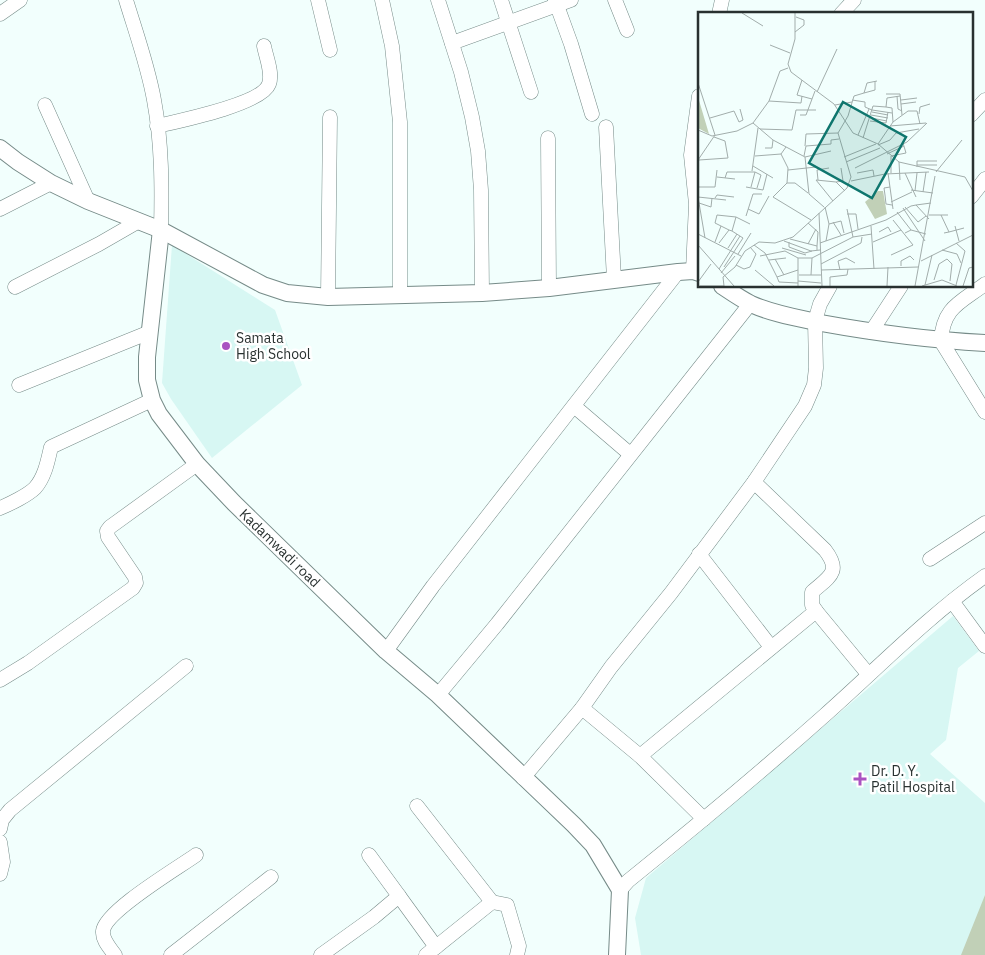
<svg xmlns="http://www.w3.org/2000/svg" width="985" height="955" viewBox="0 0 985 955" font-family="'IBM Plex Sans',sans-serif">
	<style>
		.built { fill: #d7f7f3 }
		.green { fill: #c1d0b7 }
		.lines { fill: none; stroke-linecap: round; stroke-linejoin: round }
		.minor-casing { stroke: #768b88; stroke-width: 15 }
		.tertiary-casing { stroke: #768b88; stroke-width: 18 }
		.minor { stroke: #fff; stroke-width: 14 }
		.tertiary { stroke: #fff; stroke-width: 16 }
		.poi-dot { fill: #aa53c1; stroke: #fff; stroke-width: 2 }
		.labels { text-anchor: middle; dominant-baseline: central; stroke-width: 5; stroke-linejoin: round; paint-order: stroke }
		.poi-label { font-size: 14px; fill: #293130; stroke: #fff; text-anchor: start }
		.street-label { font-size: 14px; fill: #293130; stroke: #fff }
		.inset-road { fill: none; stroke: #a2adab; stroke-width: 1 }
		.view { fill: #0f766e; fill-opacity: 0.15; stroke: #0f766e; stroke-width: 2.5 }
		.inset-edge { fill: none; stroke: #293130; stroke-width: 2.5 }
	</style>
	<rect width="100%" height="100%" fill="#f2fffd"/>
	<g class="built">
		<polygon points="172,245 275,310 302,385 212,458 171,399 162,383"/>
		<polygon points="953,616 979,651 958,668 946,740 930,754 985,803 985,955 641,955 635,918 646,878"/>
	</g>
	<polygon class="green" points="985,895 985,955 961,955"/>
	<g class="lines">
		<defs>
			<g id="minor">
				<path d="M126,0c10,33 22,66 28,100 8,43 8,87 7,130"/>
				<polyline points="318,0 330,50"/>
				<polyline points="382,0 392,46 400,122 400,294"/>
				<polyline points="438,0 461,72 472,117 478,151 481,190 482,293"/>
				<polyline points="501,0 531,92"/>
				<polyline points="555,0 571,44 592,114"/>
				<polyline points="615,0 627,30"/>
				<polyline points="0,14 20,0"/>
				<polyline points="719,14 722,0"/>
				<polyline points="841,14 854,0"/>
				<polyline points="452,43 571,0"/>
				<polyline points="45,105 88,201"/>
				<polyline points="971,115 985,100"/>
				<path d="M157,126c22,-5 105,-22 112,-42 4,-11 -3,-27 -5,-38"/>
				<polyline points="606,127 614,279"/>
				<polyline points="548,138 549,288"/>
				<polyline points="971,197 985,179"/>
				<polyline points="0,209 51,183"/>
				<polyline points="693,271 696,204 691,155 699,96"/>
				<path d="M985,284c-25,19 -42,23 -44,57l44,71"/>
				<polyline points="15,287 99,244 139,221"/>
				<polyline points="328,297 330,117"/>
				<polyline points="871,332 901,286"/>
				<polyline points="19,385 150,332"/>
				<polyline points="574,406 630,454"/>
				<path d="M754,482l71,68c17,22 4,27 -13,42v13l4,6"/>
				<path d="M0,508c10,-4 28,-13 35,-20 10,-11 13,-28 16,-41l101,-47"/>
				<polyline points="699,554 771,647"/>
				<polyline points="930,559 985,523"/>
				<polyline points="952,601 985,646"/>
				<polyline points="386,651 433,586 678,272"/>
				<polyline points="0,680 28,663 133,588 136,583 135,577 108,537 107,531 110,527 197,464"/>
				<polyline points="438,695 497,624 750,304"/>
				<polyline points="582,708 611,667 671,593 754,482 805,406 814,385 816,368 815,321 820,304 830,286"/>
				<polyline points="640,756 816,611 868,674"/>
				<polyline points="523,778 582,708 640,756 704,819"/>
				<polyline points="417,806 492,902 507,905 519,946 517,955"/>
				<polyline points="0,829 2,820 10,810 186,666"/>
				<polyline points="0,842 3,862 0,874"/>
				<path d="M620,890l8,-9c67,-54 133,-109 197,-166 53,-47 102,-98 160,-139"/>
				<polyline points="399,896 436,947"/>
				<path d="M115,955c-5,-7 -13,-15 -12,-24 2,-20 75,-63 93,-76"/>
				<polyline points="171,955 271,877"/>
				<polyline points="321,955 374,917 399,896 369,855"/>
				<polyline points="426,955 492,902"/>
			</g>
			<g id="tertiary">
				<polyline points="0,148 18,162 51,183 88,201 161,230 263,285 287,293 328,297 482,293 549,288 678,272 693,271 699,273"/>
				<polyline points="161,230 147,357 147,380 152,400 159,414 197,464 234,503 386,651 438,695 574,825 593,845 620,890 617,955"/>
				<path d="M722,286c9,6 19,13 29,18 22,10 47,14 70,19 55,10 109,17 164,20"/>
			</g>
		</defs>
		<use href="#minor" class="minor-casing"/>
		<use href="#tertiary" class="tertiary-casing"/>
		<use href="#minor" class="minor"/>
		<use href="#tertiary" class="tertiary"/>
	</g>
	<g class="poi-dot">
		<circle cx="226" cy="346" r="5"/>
		<path d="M857.5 771.5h5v5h5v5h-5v5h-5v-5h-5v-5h5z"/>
	</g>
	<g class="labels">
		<g class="poi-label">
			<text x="236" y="338">Samata<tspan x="236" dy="16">High School</tspan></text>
			<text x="871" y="771">Dr. D. Y.<tspan x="871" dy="16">Patil Hospital</tspan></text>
		</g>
		<g class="street-label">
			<text transform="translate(280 548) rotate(44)">Kadamwadi road</text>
		</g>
	</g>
	<g transform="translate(698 12)">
		<rect width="275" height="275" fill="#f2fffd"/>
		<path d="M0,85l11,37 -11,-6zM180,179h5l4,23 -12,5 -10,-17z" fill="#c1d0b7"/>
		<path class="inset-road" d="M44,1l21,13M97,1v26l-7,25 3,8 43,32 19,29 25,11 21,18 66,15 8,14M97,20l9,-7v-5l-8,-3M72,33l20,8M104,68l-5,15 15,4M0,71l17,52 -17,25M119,80l20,-43M166,81l11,-3v-9M188,82h14l2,21M199,84l1,13 4,2M154,88l13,2v5l7,3 20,3M203,88l16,-2M71,89l32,2 1,-7M203,92l15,-2M137,93l17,-3M174,100l16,3M221,102l1,-7 10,-3M102,103h6l9,-24M173,103l17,3M12,106l24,-7 5,11 4,-2 -3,-11M173,106l16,3M172,109l16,2 2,-11M195,110l-1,-14 -6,-1 1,-9 13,-2M55,111l20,17 32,17 4,37 15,13M192,114l36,-3M62,117l32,1 4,-20h20M0,118l14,6 25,-5 16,-8 16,-22 11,-30 8,-3M160,123l11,-26M165,126l10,-32 13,1M180,132l15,-22 15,-11h9l3,13M180,133l12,-5 6,-7 23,-4M107,134l1,-12 32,-1M67,136h7l1,-8M83,142l7,14 -1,15 -14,14 38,23M189,142l17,-8M57,144l26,-2 5,-7M106,144l2,-10 25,-2v-4l8,-1M107,145l26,-6M146,145l32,-13M1,148l29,-2 -3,-17 -11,-4M148,150l34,-14M201,150l1,18M219,153h20M55,154l20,12M219,155v-6h20M157,156l52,-26 20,-19M90,158l28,-3M54,159l6,-43M238,160l26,-32M159,161l16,-3 1,6M190,161l5,36M193,161v-17l15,-3 -3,-10M207,161l11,24M19,165l18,2M27,166l2,-6h28l6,3 -4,13M120,168l-1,-10 12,-2M153,169l34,-7 44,-2M138,170l7,-1 -2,-13M89,171h8l13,10M0,175h17l2,-17M48,175l17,3 4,-16M53,175l4,-15M192,175l-6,1 1,7 1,9 6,1M213,178l22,3M217,179l2,-18M225,180l3,-20M0,185l7,41M0,185l28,3M17,186l2,-3 17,2M135,189l-17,-21 20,2 9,9M193,190l21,-10M1,191l12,4 1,-9M218,193l15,-2M127,195l4,17M207,195l13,15 8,-6M205,196l22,33M50,197l11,5 10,-18M149,197l6,28M199,200l14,18M121,201l3,73M149,202h9l2,15M231,203h19M243,203l8,17 -5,1M48,204l7,-22h9M38,205l14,7M135,210l8,13M110,211l10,9 -1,14M173,214l3,43M257,214l4,15M181,220l9,-5 3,5M251,220l15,-4M207,221l6,-3 15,4M0,222l43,22M92,227l27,7v4M86,229l27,10 9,-1M128,229l3,-17 12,-3 3,12M17,230l6,-16M91,230v5l16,6 7,-2M175,230l28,-12M21,231l10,-13 3,1 4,-14 -19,-2 -2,8 14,7M122,231l66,-23 25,-14 5,-1 13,14M258,231l9,8 -9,34M110,232l8,-15M0,233l36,41M56,233l11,8 12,24 21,-7M30,236l9,-14M84,236l24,7M244,238l15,4 4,9M40,242l13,-21M193,243l22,-10 -20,-25M62,244l25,-5 13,7v28M100,246h14l41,-21 19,-3M77,247l9,16M71,248l17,-2M223,249l52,-26M123,252l40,-21 1,-6M38,253l8,4 6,-2 6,-13 -6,-7M203,254v-5l9,-5 4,4M26,255l19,-29 -11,-7M21,257l21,-33M57,258l19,16M123,258l97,-3M142,258l-2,-9 8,-3 9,5M23,261l14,-17M101,263h22M113,263l1,-17M79,265l2,5 19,1M236,268l5,-16 8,-5 5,5 -2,17M100,269l23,2M0,270l13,-18M227,273l7,-30M2,274h24M26,274l-1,-9 12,-10 10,-16 14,-9 16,1 18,-6 54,-49 4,-11 -13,-44 10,-17 6,-20 10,-3 3,-10 10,-2M132,274v-9l17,-2 1,-6M189,274l1,-19M217,274l20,-110M224,274l20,-6 15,6M265,274l6,-18 4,-1"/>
		<path class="view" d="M145,90l63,35 -34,61 -63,-35z"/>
		<rect width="275" height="275" class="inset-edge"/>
	</g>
</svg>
